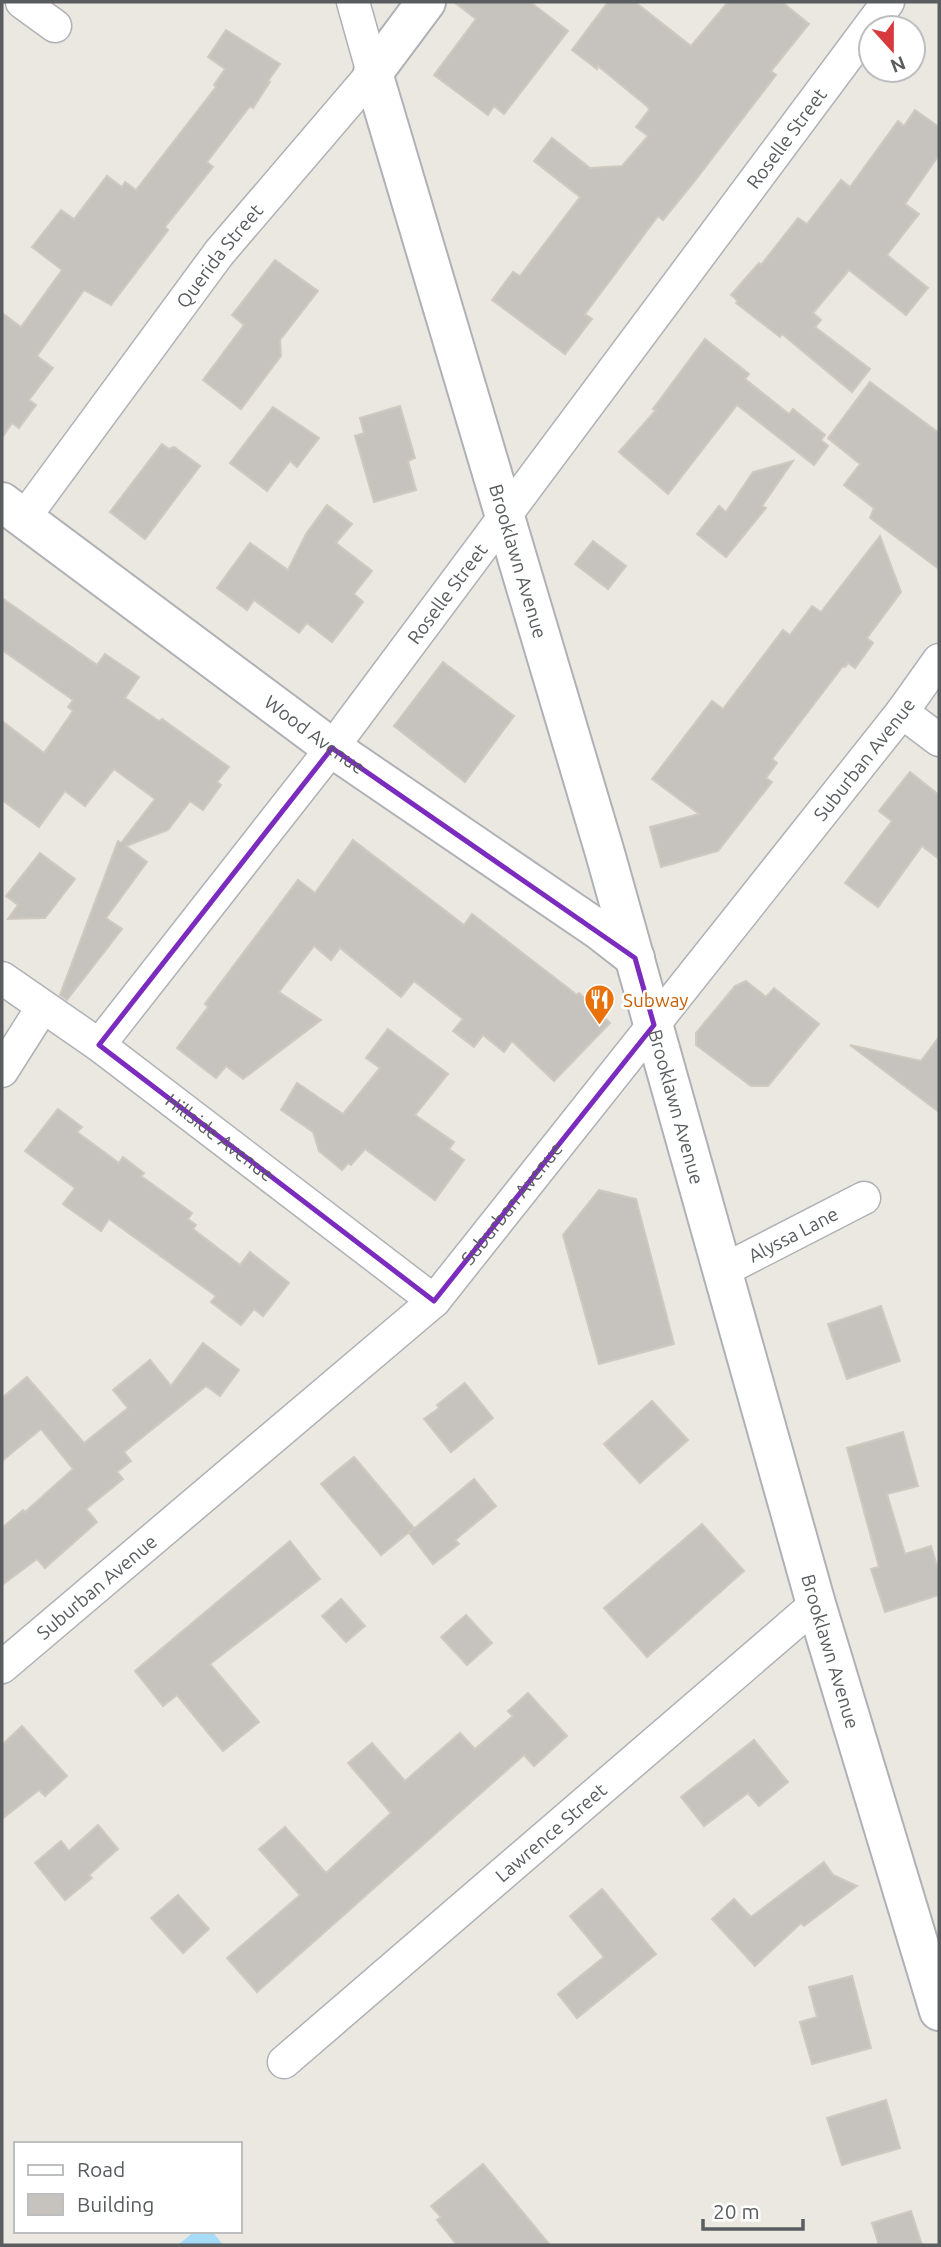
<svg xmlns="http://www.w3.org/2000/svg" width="941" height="2247" viewBox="0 0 941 2247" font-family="Ubuntu,sans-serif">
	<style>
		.water { fill: #a5dbf7 }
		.building { fill: #c6c3be; stroke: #cfc9c0; stroke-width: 2 }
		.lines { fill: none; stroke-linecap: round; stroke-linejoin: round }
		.street-casing { stroke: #aeb2b5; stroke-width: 35 }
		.secondary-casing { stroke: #aeb1b5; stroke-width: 42 }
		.street { stroke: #fff; stroke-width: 32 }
		.secondary { stroke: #fff; stroke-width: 38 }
		.marked { fill: none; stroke: #7b2cbf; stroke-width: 5; stroke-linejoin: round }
		.labels { text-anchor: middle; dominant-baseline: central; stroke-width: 5; stroke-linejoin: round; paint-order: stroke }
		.street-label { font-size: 19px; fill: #595d60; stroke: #fff }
		.food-label { font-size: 19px; fill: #c56008; stroke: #fff; text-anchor: start }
	</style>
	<rect width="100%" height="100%" fill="#ebe8e1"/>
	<polygon class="water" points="195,2231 212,2231 223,2245 178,2245"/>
	<g class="building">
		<polygon points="454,2 530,2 568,31 504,114 494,106 488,115 434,75 476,19"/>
		<polygon points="608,2 635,2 691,46 728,2 782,2 809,24 771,71 776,75 694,182 663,220 658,216 585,314 592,319 565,354 492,300 513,272 520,276 580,197 534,161 552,138 590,168 622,166 648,136 636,127 649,110 648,107 598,66 597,69 572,50"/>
		<polygon points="226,30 280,64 268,81 270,82 253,108 250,106 207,162 213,167 165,227 168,230 111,305 84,290 37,356 53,368 29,400 36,405 19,428 12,423 2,438 2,313 21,327 62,270 32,247 61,210 74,219 107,176 122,187 125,182 136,190 216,87 214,85 225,69 208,57"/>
		<polygon points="915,110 939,127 939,155 905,204 919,214 887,255 928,288 906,315 849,270 813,313 821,320 815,327 870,369 852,392 782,334 780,337 736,303 738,301 731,295 759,263 761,265 798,218 807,224 841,180 850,187 898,121 904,126"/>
		<polygon points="275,260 318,291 280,340 281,356 241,409 203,380 244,325 232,315"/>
		<polygon points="705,339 749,374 745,379 789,414 793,409 825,435 821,440 828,446 814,465 737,405 668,494 619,452 656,410 653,409"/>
		<polygon points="870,382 939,433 939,569 870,518 874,508 844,485 860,464 828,438"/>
		<polygon points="400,406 415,458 408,461 416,490 374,502 355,436 364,433 360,418"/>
		<polygon points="273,407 319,438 297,467 290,461 267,491 230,463"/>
		<polygon points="162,444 169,449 174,447 200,466 145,539 110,512"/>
		<polygon points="793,461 762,506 766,508 726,557 697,534 719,506 726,512 753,472"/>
		<polygon points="327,505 352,524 336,543 372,571 354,594 363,602 332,642 307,623 299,633 254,600 247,610 217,588 250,543 288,570 306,534"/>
		<polygon points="880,536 901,592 867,638 873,643 855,668 848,663 845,667 843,666 772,759 777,763 766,778 772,782 718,851 661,867 650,827 699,814 652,779 712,701 723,709 783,630 790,635 812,606 821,612"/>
		<polygon points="593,541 626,566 608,589 575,564"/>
		<polygon points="2,598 97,665 105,654 139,677 125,698 159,721 162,719 229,767 217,782 221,785 203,810 190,801 168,830 126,846 147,862 106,918 122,929 67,1000 60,995 118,841 121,843 155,799 114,769 85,806 65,791 39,827 2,800 2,721 44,753 73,711 68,707 73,700 2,650"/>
		<polygon points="443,662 514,716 465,782 394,726"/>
		<polygon points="910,772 939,795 939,859 922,846 878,907 845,883 892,821 879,811"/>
		<polygon points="353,840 464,925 472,914 577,995 579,993 610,1023 554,1081 512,1041 504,1052 483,1035 474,1047 453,1031 463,1019 414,981 401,997 340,948 331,960 314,946 279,992 321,1020 243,1079 226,1066 216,1078 177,1048 208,1007 205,1004 298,880 315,893"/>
		<polygon points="40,853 75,879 45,918 8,919 18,905 6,896"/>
		<polygon points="746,981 766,997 774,988 819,1024 768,1086 751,1086 696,1045 696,1033 735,986"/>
		<polygon points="388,1029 448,1074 415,1115 454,1142 449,1149 464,1160 435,1200 365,1149 351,1165 348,1163 342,1170 319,1151 313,1132 281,1110 297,1083 343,1114 380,1068 366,1058"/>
		<polygon points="939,1037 939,1112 850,1045 921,1061"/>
		<polygon points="58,1109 82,1127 77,1132 119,1163 123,1157 144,1173 141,1176 192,1213 188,1219 196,1225 193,1229 240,1265 250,1252 289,1283 263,1316 254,1309 241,1325 211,1302 216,1296 109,1219 101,1231 63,1204 75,1188 25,1151"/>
		<polygon points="599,1190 636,1199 674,1344 599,1364 563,1235"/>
		<polygon points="881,1306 900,1361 847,1379 828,1324"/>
		<polygon points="203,1343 239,1370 220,1396 206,1386 124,1452 131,1461 117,1472 123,1479 86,1509 97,1522 45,1568 37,1559 2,1585 2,1528 23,1510 25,1512 73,1469 41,1429 2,1461 2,1398 27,1377 84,1443 128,1408 113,1390 150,1360 171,1386"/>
		<polygon points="465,1383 493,1418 451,1452 424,1419 439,1408 437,1405"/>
		<polygon points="652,1401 688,1440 640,1483 604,1444"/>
		<polygon points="903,1432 918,1486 887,1494 905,1554 931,1546 939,1573 939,1595 885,1612 871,1569 879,1567 847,1448"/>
		<polygon points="354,1457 414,1528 381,1555 321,1484"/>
		<polygon points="474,1479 496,1506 455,1540 459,1544 433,1564 409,1533"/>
		<polygon points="702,1524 744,1571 647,1657 604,1608"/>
		<polygon points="290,1541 320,1579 210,1664 259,1722 223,1751 177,1695 163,1706 135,1671"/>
		<polygon points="341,1599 365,1626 346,1642 322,1616"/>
		<polygon points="466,1615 492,1643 467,1665 441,1637"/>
		<polygon points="528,1693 567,1736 534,1766 524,1755 257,1992 227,1958 300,1895 259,1849 285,1827 326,1873 391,1813 348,1763 372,1743 405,1781 460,1733 475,1749 513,1716 508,1711"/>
		<polygon points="22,1726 67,1776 45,1796 39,1790 2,1819 2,1745"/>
		<polygon points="754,1740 788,1782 759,1806 748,1793 704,1826 681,1797"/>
		<polygon points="98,1825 118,1849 89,1875 92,1878 65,1900 35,1863 61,1841 69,1851"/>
		<polygon points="824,1862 833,1875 857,1886 804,1926 801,1923 755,1966 712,1919 734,1899 751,1917"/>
		<polygon points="602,1889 656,1954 577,2018 558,1994 604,1957 570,1916"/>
		<polygon points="178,1895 209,1929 183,1953 151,1918"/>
		<polygon points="852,1976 871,2048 812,2064 800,2022 817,2017 809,1987"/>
		<polygon points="886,2100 900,2148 842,2165 827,2118"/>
		<polygon points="483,2164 550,2245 457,2245 437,2220 441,2217 431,2206"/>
		<polygon points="911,2211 922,2245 879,2245 872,2223"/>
	</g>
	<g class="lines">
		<defs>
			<g id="street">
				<polyline points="22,2 55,26"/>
				<path id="s1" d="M24,518l195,-265 154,-180 -20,-71"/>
				<polyline points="902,712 939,740"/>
				<path id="s2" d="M2,978l97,67 335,256"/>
				<path id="s3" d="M99,1045l233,-297 556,-746"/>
				<polyline points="2,1071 42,1008"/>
				<path id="s4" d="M722,1271l142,-73"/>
				<path id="s5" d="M2,1667l432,-366 468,-589 37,-52"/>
				<path id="s6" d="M284,2062l532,-458"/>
			</g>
			<g id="secondary">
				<path id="s7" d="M426,2l-53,71 232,780 211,751 123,407"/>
				<path id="s8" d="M2,502l330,246 267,182 36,28"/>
			</g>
		</defs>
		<use href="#street" class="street-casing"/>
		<use href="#secondary" class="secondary-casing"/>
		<use href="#street" class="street"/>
		<use href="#secondary" class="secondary"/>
	</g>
	<path class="marked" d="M332,748l303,210 19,67 -220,276 -335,-256z"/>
	<defs>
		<symbol id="restaurant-pin" viewBox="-11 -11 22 30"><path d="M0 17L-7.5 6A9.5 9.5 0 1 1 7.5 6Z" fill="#e8710a" stroke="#fff"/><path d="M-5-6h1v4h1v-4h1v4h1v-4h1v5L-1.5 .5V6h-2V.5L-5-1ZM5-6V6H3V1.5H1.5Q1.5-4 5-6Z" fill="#fff"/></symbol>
	</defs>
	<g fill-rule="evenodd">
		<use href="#restaurant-pin" x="582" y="982" width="35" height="47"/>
	</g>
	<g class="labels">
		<g class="street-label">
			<text stroke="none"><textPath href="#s3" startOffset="1138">Roselle Street</textPath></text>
			<text stroke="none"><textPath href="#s1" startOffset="327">Querida Street</textPath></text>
			<text stroke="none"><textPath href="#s7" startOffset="598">Brooklawn Avenue</textPath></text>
			<text stroke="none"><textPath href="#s3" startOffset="570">Roselle Street</textPath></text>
			<text stroke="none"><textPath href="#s8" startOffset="390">Wood Avenue</textPath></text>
			<text stroke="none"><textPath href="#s5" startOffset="1258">Suburban Avenue</textPath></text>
			<text stroke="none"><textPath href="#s7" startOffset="1166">Brooklawn Avenue</textPath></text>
			<text stroke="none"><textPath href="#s2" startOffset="270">Hillside Avenue</textPath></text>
			<text stroke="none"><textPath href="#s5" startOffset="691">Suburban Avenue</textPath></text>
			<text stroke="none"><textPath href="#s4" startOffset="80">Alyssa Lane</textPath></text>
			<text stroke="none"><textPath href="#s5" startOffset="124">Suburban Avenue</textPath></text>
			<text stroke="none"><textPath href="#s7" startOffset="1732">Brooklawn Avenue</textPath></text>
			<text stroke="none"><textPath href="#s6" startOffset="352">Lawrence Street</textPath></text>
		</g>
		<g class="food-label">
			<text x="623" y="1000">Subway</text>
		</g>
	</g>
	<rect width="941" height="2247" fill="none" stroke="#595d60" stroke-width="7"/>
	<rect x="14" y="2142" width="228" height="91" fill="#ffffff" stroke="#bdbebf" stroke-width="2"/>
	<rect x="28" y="2165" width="35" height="10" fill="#ffffff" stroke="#bdbebf" stroke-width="2"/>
	<text x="77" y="2177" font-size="21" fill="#595d60">Road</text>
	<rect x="28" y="2194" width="35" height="21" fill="#c6c3be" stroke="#bdbebf" stroke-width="2"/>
	<text x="77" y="2212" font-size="21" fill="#595d60">Building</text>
	<g transform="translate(892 49) rotate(159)"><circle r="33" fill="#ffffff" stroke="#bdbebf" stroke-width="2"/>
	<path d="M0-5L12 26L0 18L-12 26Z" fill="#d8393c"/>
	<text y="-10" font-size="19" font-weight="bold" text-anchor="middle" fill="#595d60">N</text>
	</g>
	<path d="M703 2219v10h100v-10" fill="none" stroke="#595d60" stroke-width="3.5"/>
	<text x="713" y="2219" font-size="21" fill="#595d60" stroke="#ffffff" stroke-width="5" paint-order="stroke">20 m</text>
</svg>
